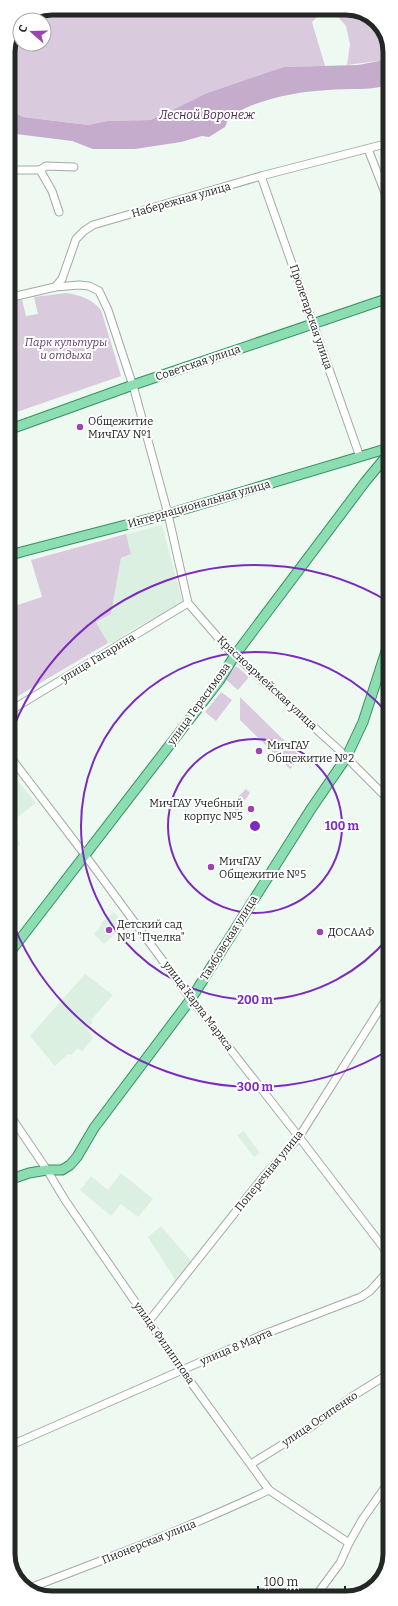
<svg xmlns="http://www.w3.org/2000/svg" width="398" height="1606" viewBox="0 0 398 1606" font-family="Bitter,serif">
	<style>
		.built { fill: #dcf0e2 }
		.green { fill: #dacade }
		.water { fill: #c5accc }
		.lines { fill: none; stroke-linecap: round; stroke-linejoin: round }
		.minor-casing { stroke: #a0aca3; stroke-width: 9 }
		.major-casing { stroke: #36905f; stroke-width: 11 }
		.minor { stroke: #fff; stroke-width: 7 }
		.major { stroke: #8cdeb2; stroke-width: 9 }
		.ring { fill: none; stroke: #7b2cbf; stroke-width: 2 }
		.poi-dot { fill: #9c45b2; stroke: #fff; stroke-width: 1.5 }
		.labels { text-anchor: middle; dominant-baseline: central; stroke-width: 4; stroke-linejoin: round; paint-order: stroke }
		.street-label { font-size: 11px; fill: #232825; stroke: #fff }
		.park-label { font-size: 11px; font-style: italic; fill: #63406c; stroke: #fff }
		.poi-label { font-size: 11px; fill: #232825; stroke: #fff; text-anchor: start }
		.water-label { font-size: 12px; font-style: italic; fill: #4e2c56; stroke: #fff }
		.rim { fill: none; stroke: #232825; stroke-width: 5 }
		.centre { fill: #7b2cbf; stroke: #fff; stroke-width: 2 }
		.ring-label { font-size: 12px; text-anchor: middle; font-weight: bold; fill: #7b2cbf; stroke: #fff; stroke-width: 4; stroke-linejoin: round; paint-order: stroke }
	</style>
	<rect width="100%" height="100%" fill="#eefaf1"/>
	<g class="built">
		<polygon points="162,525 183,603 127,633 122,639 114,644 108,643 96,622 111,614 121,558 131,554 126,534"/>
		<polygon points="8,769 36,803 10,823 20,844 8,853"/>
		<polygon points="114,912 125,925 104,944 94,934 101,926 102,922"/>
		<polygon points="85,974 113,995 91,1020 93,1022 87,1028 93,1038 82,1052 78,1048 71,1055 68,1054 55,1066 30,1036"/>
		<polygon points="244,1131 260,1153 254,1157 237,1135"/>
		<polygon points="121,1173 153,1199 138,1217 121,1204 111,1216 80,1190 91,1176 108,1190"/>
		<polygon points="161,1226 192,1262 176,1281 148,1237"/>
	</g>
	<g class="green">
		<polygon points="52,8 326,8 312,22 325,66 284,67 150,120 107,121 88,125 23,117 8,109 8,52 20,23 20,44 44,44 44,20 23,20"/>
		<polygon points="330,8 352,8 377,21 385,60 347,65 350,44 346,26"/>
		<path d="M66,293c14,2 26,6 35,17l20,66 -110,38 2,-12 -1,-14 -4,-7v-78l14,-4 4,17 12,-2 -4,-17z"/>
		<polygon points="126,534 131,554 121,558 111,614 96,622 108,643 8,702 8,608 42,597 31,560"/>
		<polygon points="236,666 249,677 238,690 225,679"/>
		<polygon points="221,692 232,700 216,721 205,712"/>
		<polygon points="240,697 301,757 290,769 240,720"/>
		<polygon points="246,789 250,793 237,812 230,804"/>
	</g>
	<path class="water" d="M389,59v26c-20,6 -40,3 -61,5 -33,2 -71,9 -99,27l-4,10 -16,10 -7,-1 -21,6 -46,7h-42l-21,-8 -64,-8v-24l15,8 65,8 19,-4 43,-1 25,-11 30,-15 79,-27 74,-2z"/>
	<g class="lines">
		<defs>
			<g id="minor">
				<polyline points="368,149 389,203"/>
				<polyline points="8,170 40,170 46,166 74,167"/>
				<polyline points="40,170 52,191 59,212"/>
				<polyline points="261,176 360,457"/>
				<polyline points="55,287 62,279 76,239 84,231 93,225 261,176 389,143"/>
				<polyline points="8,298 55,287 79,285 89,286 99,291 108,310 134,389 168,514 188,603 227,648 339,750 390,801"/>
				<polyline points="8,712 188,603"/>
				<polyline points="8,754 85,855 191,999 299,1137 390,1256"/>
				<polyline points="9,1114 47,1170 65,1200 182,1370 269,1490 349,1543"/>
				<polyline points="149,1321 264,1176 299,1137 390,993"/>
				<polyline points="9,1446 262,1335 361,1297 370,1291 390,1269"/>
				<polyline points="251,1464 311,1427 353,1396 390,1373"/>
				<path d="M27,1589c82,-31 163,-62 242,-99"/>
				<polyline points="315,1597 340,1563 349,1543 362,1520 390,1480"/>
			</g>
			<g id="major">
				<polyline points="8,430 133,385 389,298"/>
				<polyline points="8,556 21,552 168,514 389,448"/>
				<polyline points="8,955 219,681 235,655 365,482 389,453"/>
				<polyline points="9,1180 29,1173 47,1170 62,1170 70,1165 77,1157 94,1128 191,999 311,809 346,758 363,722 390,639"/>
			</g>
		</defs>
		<use href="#minor" class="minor-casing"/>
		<use href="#major" class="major-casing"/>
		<use href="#minor" class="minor"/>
		<use href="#major" class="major"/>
	</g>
	<g class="ring">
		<circle cx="255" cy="826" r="87"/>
		<path d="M389 937A174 174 0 1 1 389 715"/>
		<path d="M389 1050A261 261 0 0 1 9 913M9 739A261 261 0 0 1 389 602"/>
	</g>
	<g class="poi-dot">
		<circle cx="80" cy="427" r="4"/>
		<circle cx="259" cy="751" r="4"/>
		<circle cx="251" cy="809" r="4"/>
		<circle cx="211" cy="867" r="4"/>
		<circle cx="109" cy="930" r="4"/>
		<circle cx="320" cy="932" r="4"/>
	</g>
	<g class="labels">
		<g class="street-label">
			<text transform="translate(181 200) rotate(-16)">Набережная улица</text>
			<text transform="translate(311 317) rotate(71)">Пролетарская улица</text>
			<text transform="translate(198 363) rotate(-19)">Советская улица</text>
			<text transform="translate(199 504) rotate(-16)">Интернациональная улица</text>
			<text transform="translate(98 658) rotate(-31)">улица Гагарина</text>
			<text transform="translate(267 683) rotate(43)">Красноармейская улица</text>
			<text transform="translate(199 704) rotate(-54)">улица Герасимова</text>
			<text transform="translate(229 938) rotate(-58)">Тамбовская улица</text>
			<text transform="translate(198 1006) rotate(53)">улица Карла Маркса</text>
			<text transform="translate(269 1171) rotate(-51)">Поперечная улица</text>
			<text transform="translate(164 1343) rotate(55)">улица Филиппова</text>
			<text transform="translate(236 1347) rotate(-23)">улица 8 Марта</text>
			<text transform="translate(320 1419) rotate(-34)">улица Осипенко</text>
			<text transform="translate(149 1542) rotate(-22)">Пионерская улица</text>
		</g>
		<g class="park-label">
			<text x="66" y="342">Парк культуры<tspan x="66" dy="13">и отдыха</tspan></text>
		</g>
		<g class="poi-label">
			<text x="88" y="421">Общежитие<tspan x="88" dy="13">МичГАУ №1</tspan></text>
			<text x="267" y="745">МичГАУ<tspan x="267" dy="13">Общежитие №2</tspan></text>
			<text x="243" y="803" text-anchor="end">МичГАУ Учебный<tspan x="243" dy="13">корпус №5</tspan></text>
			<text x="219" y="861">МичГАУ<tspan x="219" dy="13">Общежитие №5</tspan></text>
			<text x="117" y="924">Детский сад<tspan x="117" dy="13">№1 "Пчелка"</tspan></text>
			<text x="328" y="932">ДОСААФ</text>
		</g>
		<g class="water-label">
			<text x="207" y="115">Лесной Воронеж</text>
		</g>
	</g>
	<path d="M0 0H398V1606H0ZM52 15H346A37 37 0 0 1 383 52V1554A37 37 0 0 1 346 1591H52A37 37 0 0 1 15 1554V52A37 37 0 0 1 52 15Z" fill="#fff" fill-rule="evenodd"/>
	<path class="rim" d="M52 15H346A37 37 0 0 1 383 52V1554A37 37 0 0 1 346 1591H52A37 37 0 0 1 15 1554V52A37 37 0 0 1 52 15Z"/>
	<circle cx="255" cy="826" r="6" class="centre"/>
	<g class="ring-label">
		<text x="342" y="830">100 m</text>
		<text x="255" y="1004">200 m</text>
		<text x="255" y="1091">300 m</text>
	</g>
	<g transform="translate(32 32) rotate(290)"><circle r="19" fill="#ffffff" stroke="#a7a9a8"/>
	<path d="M0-3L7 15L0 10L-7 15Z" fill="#9c45b2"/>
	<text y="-6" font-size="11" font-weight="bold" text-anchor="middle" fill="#232825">С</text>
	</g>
	<path d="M258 1586v6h87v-6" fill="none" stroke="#232825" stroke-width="2"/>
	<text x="264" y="1586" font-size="12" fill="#232825" stroke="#ffffff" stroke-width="3" paint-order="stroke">100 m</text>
</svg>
